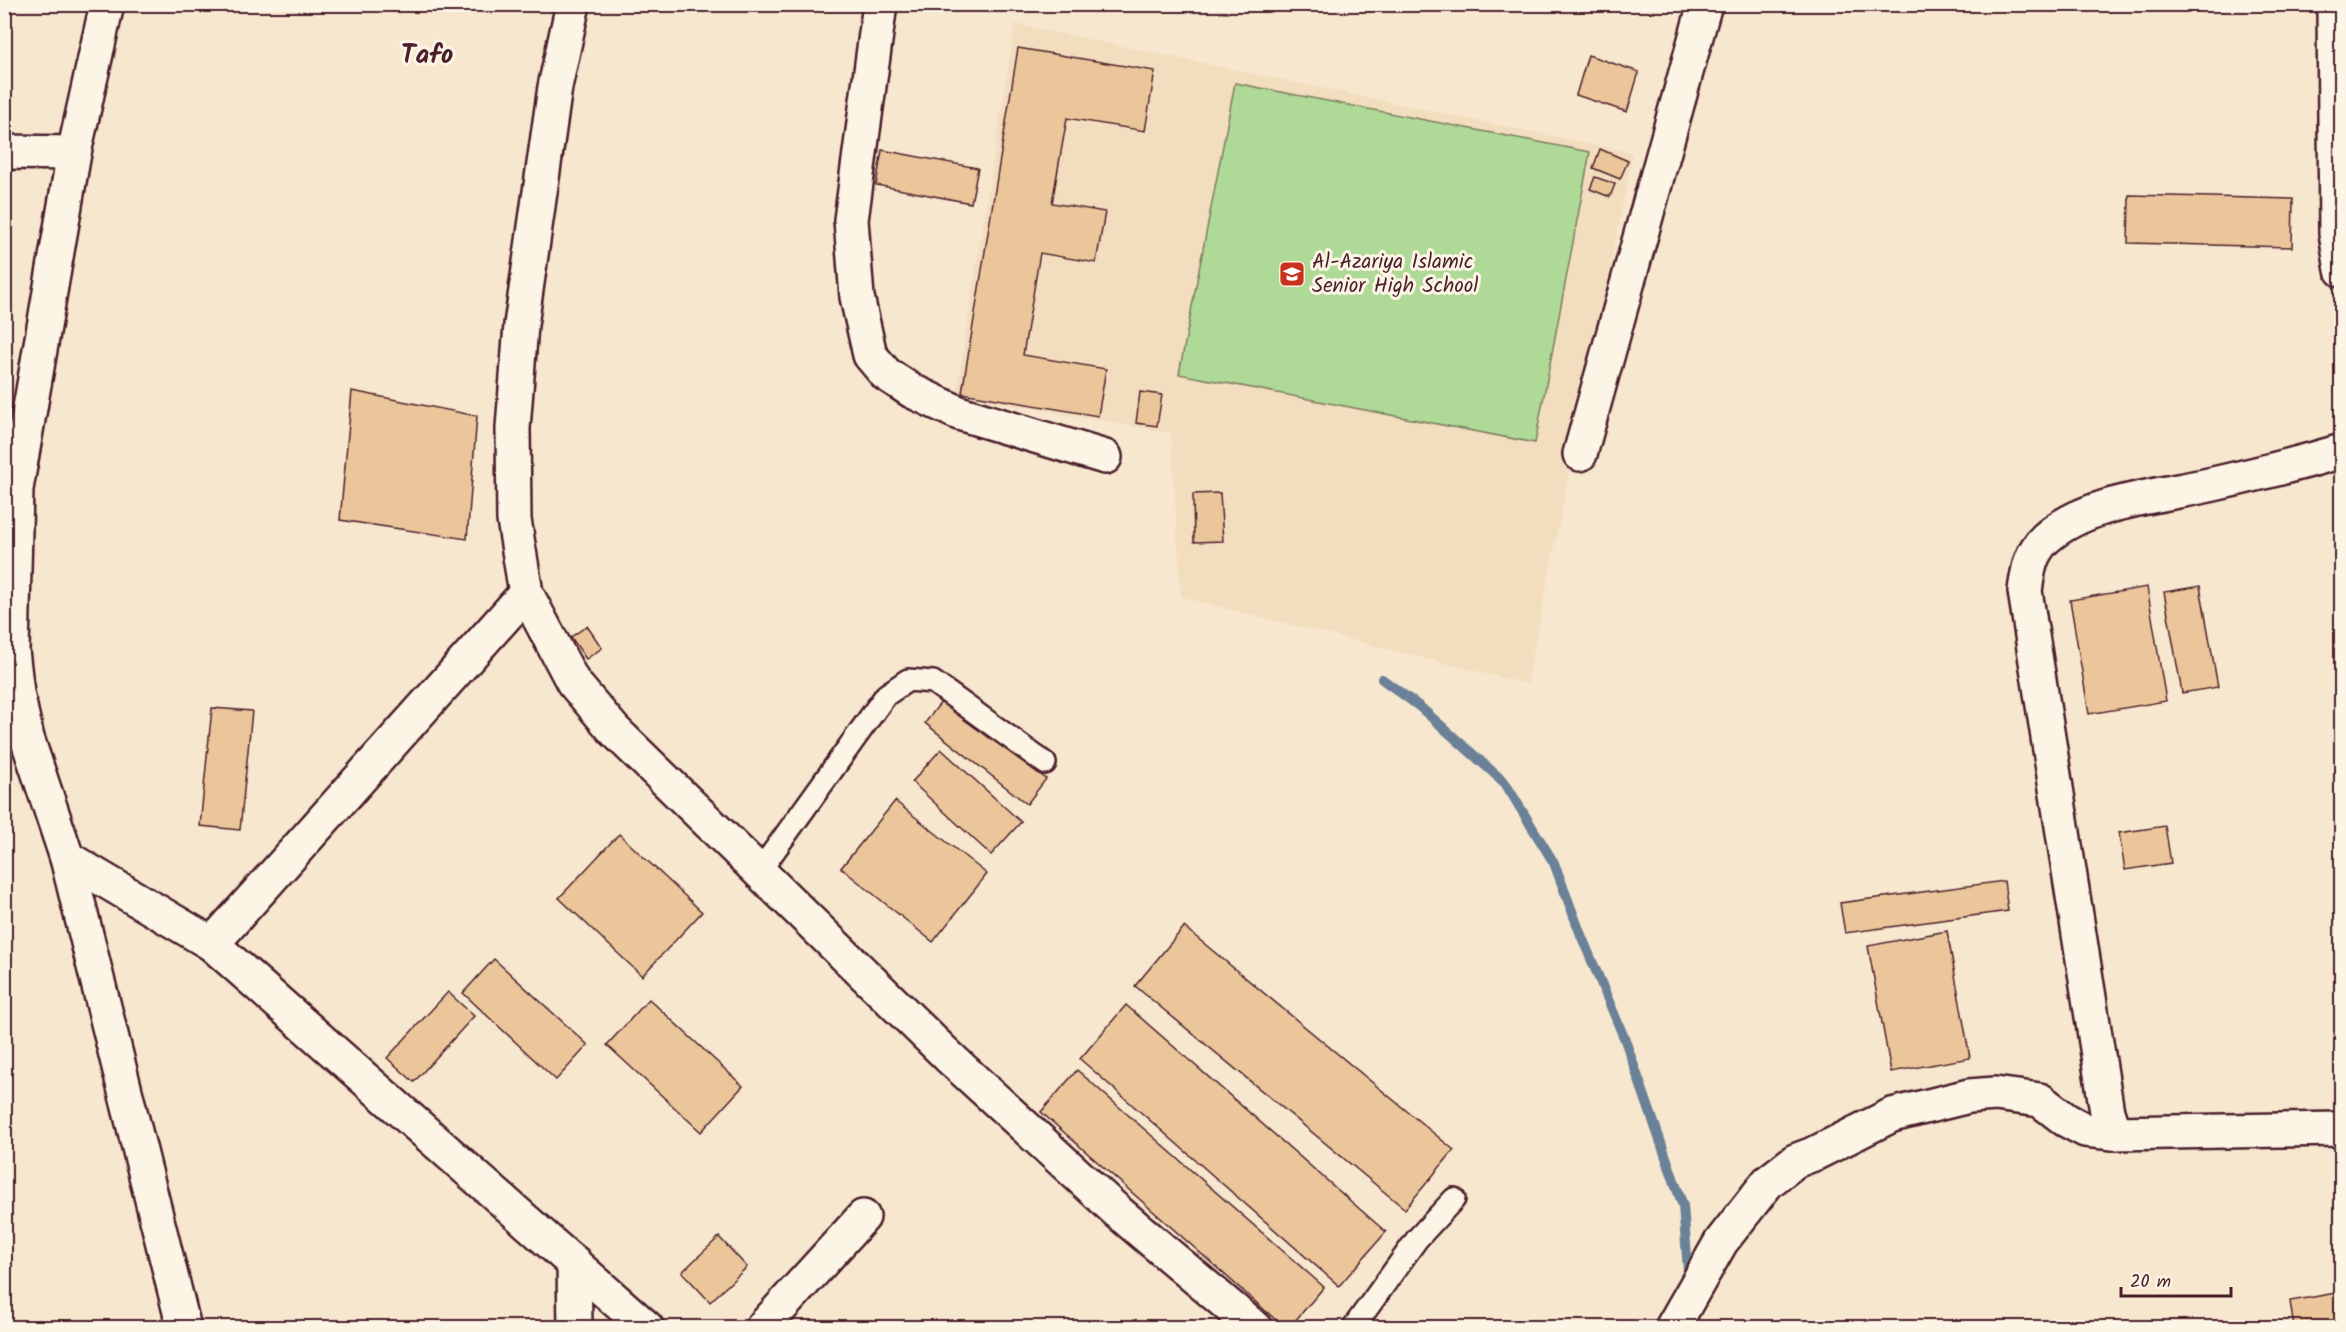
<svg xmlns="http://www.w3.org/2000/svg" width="2346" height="1332" viewBox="0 0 2346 1332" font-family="Kalam,sans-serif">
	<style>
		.built { fill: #f3ddbf }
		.green { fill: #aed996; stroke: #7c7c60; stroke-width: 1.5 }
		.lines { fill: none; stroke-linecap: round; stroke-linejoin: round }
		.stream { stroke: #6a8198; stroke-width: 10 }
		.building { fill: #ebc69b; stroke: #4a1f2b; stroke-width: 1.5 }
		.service-casing { stroke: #4a1f2b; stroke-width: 26 }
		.minor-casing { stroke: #4a1f2b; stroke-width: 38 }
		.service { stroke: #fcf5e5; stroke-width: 21 }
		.minor { stroke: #fcf5e5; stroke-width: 33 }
		.labels { text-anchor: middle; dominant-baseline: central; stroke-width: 6; stroke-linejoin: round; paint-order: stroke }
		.poi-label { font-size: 21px; fill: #4a1f2b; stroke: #fcf5e5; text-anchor: start }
		.district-label { font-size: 27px; font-weight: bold; fill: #4a1f2b; stroke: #fcf5e5 }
	</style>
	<rect width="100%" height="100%" fill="#f7e7cf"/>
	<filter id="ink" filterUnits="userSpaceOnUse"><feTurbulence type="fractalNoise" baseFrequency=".0167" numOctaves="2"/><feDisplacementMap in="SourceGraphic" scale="12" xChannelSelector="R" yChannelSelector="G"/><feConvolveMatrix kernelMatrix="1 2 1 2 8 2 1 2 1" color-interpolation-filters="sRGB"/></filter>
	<g filter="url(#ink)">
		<polygon class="built" points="1015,24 1633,153 1527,684 1181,597 1171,433 956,395"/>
		<polygon class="green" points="1235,83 1590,152 1535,443 1179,374"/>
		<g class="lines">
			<polyline class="stream" points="1382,679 1420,707 1505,783 1554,863 1581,935 1625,1040 1683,1206 1688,1270"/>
		</g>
		<g class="building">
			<polygon points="1018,48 1155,71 1145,131 1067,118 1052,203 1105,212 1096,263 1040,253 1023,355 1106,369 1098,416 962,393"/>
			<polygon points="1588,55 1639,72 1627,112 1576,95"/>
			<polygon points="1600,149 1628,161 1620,179 1593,168"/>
			<polygon points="882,150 978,168 971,203 876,185"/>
			<polygon points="1595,177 1615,184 1610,197 1590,189"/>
			<polygon points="2129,195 2293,199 2292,247 2128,243"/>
			<polygon points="352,391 477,416 467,539 340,520"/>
			<polygon points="1140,392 1162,395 1157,426 1136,423"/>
			<polygon points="1220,493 1223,541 1194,542 1193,494"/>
			<polygon points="2200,586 2218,687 2182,693 2164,592"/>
			<polygon points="2147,587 2166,701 2089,714 2070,600"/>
			<polygon points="587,626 602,648 586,659 571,637"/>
			<polygon points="944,698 1046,779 1027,804 925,723"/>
			<polygon points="212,708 252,711 240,830 200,826"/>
			<polygon points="941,749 1021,822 991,855 912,782"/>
			<polygon points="895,801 987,874 933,942 841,868"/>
			<polygon points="2165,826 2171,863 2125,870 2119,833"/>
			<polygon points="619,834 702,912 642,976 559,898"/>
			<polygon points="2004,881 2008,911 1845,933 1840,903"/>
			<polygon points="1184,927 1454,1150 1405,1209 1135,986"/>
			<polygon points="1947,931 1970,1058 1891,1072 1868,946"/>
			<polygon points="494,959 588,1045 556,1080 463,993"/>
			<polygon points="448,992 474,1016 414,1082 387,1058"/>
			<polygon points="649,999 743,1086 701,1132 607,1045"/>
			<polygon points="1126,1005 1386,1232 1339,1286 1080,1059"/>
			<polygon points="1077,1070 1324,1287 1289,1328 1285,1328 1041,1112"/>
			<polygon points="719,1237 747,1267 710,1302 682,1272"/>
			<polygon points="2342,1292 2342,1328 2294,1328 2290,1301"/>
		</g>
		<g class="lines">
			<defs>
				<g id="service">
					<polyline points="759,872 886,695 908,680 933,682 1045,763"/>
					<polyline points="1353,1328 1417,1239 1454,1199"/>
				</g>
				<g id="minor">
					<polyline points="107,4 74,153 16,489 12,651 17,693 27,738 67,858 184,1328"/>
					<polyline points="573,4 555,87 521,325 513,428 514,520 526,593 573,682 614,730 949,1057 1118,1212 1255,1328"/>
					<polyline points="880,4 851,220 857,297 870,355 886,374 912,391 959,413 1105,457"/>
					<polyline points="2334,4 2336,233 2342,270"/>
					<polyline points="4,152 74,153"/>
					<polyline points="1580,454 1705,4"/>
					<polyline points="67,858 212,944 647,1328"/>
					<polyline points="212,944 526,593"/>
					<path d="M2114,1133l-7,-21 -82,-521c3,-21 5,-38 21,-53 40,-36 112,-42 163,-53 45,-10 89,-21 133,-34"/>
					<polyline points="574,1262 575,1328"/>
					<polyline points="762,1328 863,1217"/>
					<polyline points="1672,1328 1721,1242 1768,1182 1795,1161 1816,1153 1892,1115 1969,1096 1995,1094 2040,1100 2066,1120 2085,1130 2114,1133 2342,1129"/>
				</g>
			</defs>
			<use href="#service" class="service-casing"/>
			<use href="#minor" class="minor-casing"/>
			<use href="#service" class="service"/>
			<use href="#minor" class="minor"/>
		</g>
	</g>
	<defs>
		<symbol id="school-square" viewBox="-11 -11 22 22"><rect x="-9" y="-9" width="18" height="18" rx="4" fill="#c8321e" stroke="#fcf5e5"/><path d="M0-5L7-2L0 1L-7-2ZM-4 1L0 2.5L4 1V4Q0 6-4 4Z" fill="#fff"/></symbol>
	</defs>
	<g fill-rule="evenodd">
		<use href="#school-square" x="1277" y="259" width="30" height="30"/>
	</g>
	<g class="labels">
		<g class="poi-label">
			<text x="1312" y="262">Al-Azariya Islamic<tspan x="1312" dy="24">Senior High School</tspan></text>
		</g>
		<g class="district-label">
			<text x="427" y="55">Tafo</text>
		</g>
	</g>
	<rect width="2346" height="1332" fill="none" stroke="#fcf5e5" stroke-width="24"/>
	<rect x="12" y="12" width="2322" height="1308" fill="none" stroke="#4a1f2b" stroke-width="2" filter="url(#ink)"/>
	<path d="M2121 1287v9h110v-9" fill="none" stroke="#4a1f2b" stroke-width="3"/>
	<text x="2130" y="1287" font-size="18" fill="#4a1f2b" stroke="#fcf5e5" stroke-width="4.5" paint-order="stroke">20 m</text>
</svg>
